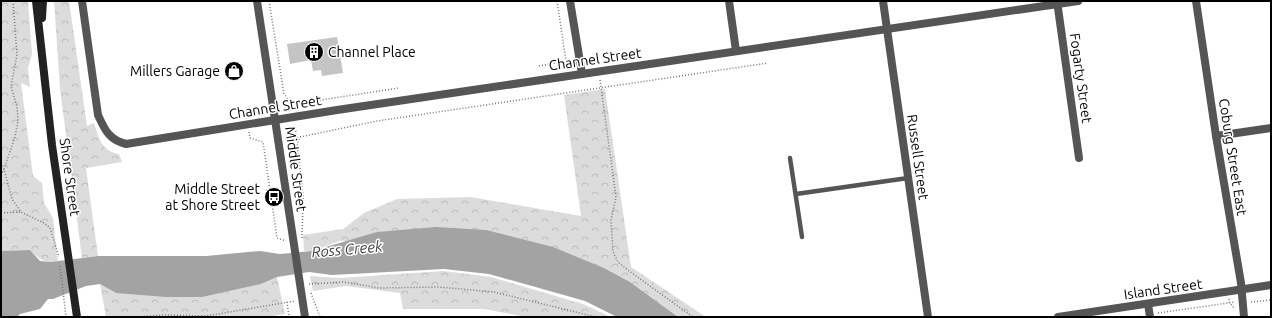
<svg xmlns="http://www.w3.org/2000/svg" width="1272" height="318" viewBox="0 0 1272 318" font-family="Ubuntu,sans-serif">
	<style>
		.forest { fill: url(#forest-crowns) }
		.water { fill: #a3a3a3 }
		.building { fill: #c4c4c4 }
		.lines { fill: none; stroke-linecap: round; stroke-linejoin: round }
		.path { stroke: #777; stroke-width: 1.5; stroke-dasharray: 1 2; stroke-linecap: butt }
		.lane { stroke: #555; stroke-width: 4.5 }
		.street { stroke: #555; stroke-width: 8 }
		.secondary { stroke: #222; stroke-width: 8 }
		.labels { text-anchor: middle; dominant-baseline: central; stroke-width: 3; stroke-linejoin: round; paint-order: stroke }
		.poi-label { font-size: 14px; fill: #000; stroke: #fff; text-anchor: end }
		.street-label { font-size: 14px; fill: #000; stroke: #fff }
		.water-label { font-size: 15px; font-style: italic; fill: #444; stroke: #fff }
	</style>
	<defs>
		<pattern id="forest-crowns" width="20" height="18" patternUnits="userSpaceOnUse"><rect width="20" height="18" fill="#dcdcdc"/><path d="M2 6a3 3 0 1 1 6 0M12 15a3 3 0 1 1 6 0" fill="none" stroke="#bbb"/></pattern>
	</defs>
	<rect width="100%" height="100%" fill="#fff"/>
	<g class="forest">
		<path d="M1,1h27l4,53 -4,14 2,19 -9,-4 12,93 9,7 2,20 9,15 5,43c-13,3 -19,-2 -28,-11l-29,1z"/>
		<path d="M54,1h15l18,125 7,-3c5,15 7,28 25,31l3,8 -36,6 12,88 -16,2 -22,-169z"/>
		<polygon points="605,89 631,267 706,317 678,317 630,282 604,268 554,248 340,241 312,251 304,251 303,235 343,229 364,213 397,199 470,197 581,216 564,95"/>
		<polygon points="444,271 491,277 583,304 611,317 526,317 485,309 403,309 400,293 346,286 313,291 310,276 339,278"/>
		<polygon points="277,277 285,314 266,317 106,317 100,284 116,293 261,284"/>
	</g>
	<polygon class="water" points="436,227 486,230 553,247 604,268 630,282 678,317 617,317 585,301 489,274 444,269 332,275 309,272 277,277 261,284 202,297 166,297 116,293 100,284 86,286 53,299 48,299 40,309 20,314 17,317 1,317 1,251 30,250 40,261 51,262 98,256 206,256 260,251 280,254 312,251 377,232"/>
	<polygon class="building" points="337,37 343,73 322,76 321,70 313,71 311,60 290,64 287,44"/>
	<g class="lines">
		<g class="path">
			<polyline points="13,1 17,55 11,86 17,107 18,121 15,137 4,169 12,199 21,212 44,223 50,228 59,257"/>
			<polyline points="269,1 284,94 290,102 292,110"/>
			<polyline points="539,66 566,61 557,1"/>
			<polyline points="600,80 616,197 611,220 613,252 618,262 629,271 693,317"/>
			<polyline points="290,102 301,103 399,88"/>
			<polyline points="295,128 298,141"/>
			<polyline points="249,132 250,138 263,142 277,238 286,241"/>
			<polyline points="1,175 4,169"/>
			<polyline points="1,213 21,212"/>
			<polyline points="302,238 303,195 297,144 300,137 377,121 768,63"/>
			<polyline points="60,266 66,317"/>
			<polyline points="309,284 344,282 379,288 439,287 494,292 596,317"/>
			<polyline points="311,293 320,317"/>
			<polyline points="1229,299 1229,302 1235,309"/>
			<polyline points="287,302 289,317"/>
			<polyline points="1251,302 1271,300"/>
			<polyline points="1158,313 1235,302"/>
			<polyline points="135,317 166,315 206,316 295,301"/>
			<polyline points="1136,317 1142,316"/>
		</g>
		<g class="lane">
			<polyline points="790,158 802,237"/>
			<polyline points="796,194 908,178"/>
		</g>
		<g class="street">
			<path d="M82,1l16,114c7,15 11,25 28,29l211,-34 741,-109"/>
			<polyline points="257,1 305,317"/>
			<polyline points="570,1 582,74"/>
			<polyline points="729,1 736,51"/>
			<polyline points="883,1 928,317"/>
			<polyline points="1057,1 1079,158"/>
			<polyline points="1196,1 1216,136 1241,283 1244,317"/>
			<polyline points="1216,136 1271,128"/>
			<polyline points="1148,304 1150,317"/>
			<polyline points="1058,317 1271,285"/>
		</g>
		<g class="secondary">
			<polyline points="36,1 52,145 77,317"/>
			<polyline points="42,18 43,1"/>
		</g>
	</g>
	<defs>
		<symbol id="building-disc" viewBox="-11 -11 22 22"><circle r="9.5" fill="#000" stroke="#fff"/><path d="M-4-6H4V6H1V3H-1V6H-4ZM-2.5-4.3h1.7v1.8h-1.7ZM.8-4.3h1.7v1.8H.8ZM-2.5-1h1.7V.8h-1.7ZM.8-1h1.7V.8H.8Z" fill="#fff"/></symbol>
		<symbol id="shop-disc" viewBox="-11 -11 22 22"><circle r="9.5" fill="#000" stroke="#fff"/><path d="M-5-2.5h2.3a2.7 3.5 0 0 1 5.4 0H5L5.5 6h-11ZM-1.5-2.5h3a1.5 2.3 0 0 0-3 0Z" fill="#fff"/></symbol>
		<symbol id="bus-disc" viewBox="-11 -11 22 22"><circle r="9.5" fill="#000" stroke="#fff"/><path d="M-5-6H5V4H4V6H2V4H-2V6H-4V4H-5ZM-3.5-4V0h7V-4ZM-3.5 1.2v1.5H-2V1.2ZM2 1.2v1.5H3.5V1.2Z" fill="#fff"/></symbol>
	</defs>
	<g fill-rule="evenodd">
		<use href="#building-disc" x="303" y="41" width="22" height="22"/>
		<use href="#shop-disc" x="223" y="60" width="22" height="22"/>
		<use href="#bus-disc" x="263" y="186" width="22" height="22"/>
	</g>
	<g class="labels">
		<g class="poi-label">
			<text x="328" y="52" text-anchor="start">Channel Place</text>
			<text x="220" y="71">Millers Garage</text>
			<text x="260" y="189">Middle Street<tspan x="260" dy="16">at Shore Street</tspan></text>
		</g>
		<g class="street-label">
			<text transform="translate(595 59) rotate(-8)">Channel Street</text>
			<text transform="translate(1081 78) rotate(82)">Fogarty Street</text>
			<text transform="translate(275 107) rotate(-9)">Channel Street</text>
			<text transform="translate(918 157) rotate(82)">Russell Street</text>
			<text transform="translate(1233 157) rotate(81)">Coburg Street East</text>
			<text transform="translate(296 169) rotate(82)">Middle Street</text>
			<text transform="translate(70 177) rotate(82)">Shore Street</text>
			<text transform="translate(1163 289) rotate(-8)">Island Street</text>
		</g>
		<g class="water-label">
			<text transform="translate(347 249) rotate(-5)">Ross Creek</text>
		</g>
	</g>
	<rect width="1272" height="318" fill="none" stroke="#000000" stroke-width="4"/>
</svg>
